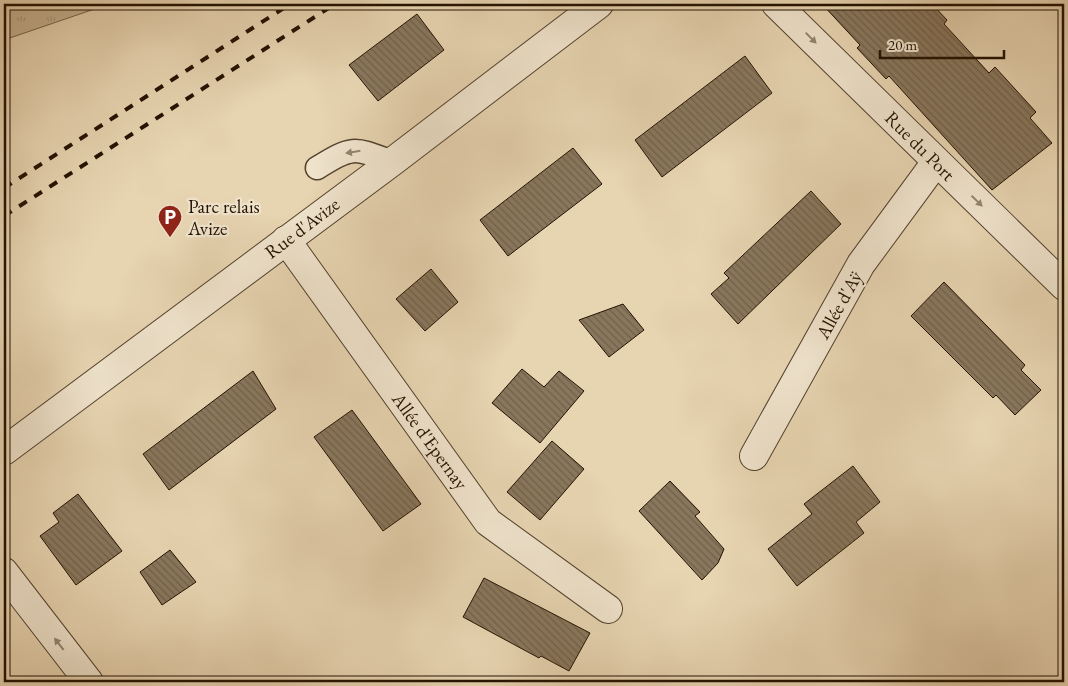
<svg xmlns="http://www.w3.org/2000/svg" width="1068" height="686" viewBox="0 0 1068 686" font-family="'EB Garamond',serif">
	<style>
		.park { fill: url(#park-tufts); stroke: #74624a }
		.building { fill: url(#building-back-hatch); stroke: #231202 }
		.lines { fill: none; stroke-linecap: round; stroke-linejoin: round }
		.service-casing { stroke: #54422e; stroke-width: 25 }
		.minor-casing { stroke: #54422e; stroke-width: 30 }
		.tertiary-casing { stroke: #54422e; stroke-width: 30 }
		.service { stroke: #efe3cc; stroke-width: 22 }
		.minor { stroke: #efe3cc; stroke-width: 28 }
		.tertiary { stroke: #efe3cc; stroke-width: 28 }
		.rail { stroke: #231202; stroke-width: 4; stroke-dasharray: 9 9; stroke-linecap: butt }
		.oneway { fill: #938571 }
		.labels { text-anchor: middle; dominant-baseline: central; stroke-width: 4.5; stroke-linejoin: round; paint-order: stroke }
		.street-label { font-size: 19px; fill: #231202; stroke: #efe3cc }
		.poi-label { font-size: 19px; fill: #231202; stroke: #efe3cc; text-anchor: start }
	</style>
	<defs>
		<pattern id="park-tufts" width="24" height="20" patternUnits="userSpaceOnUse" patternTransform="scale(1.25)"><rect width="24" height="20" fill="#c6b393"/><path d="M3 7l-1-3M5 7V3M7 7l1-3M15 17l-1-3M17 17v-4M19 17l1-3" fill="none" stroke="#aa997d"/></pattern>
		<pattern id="building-back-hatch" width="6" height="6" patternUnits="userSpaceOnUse" patternTransform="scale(1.25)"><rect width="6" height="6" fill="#89775d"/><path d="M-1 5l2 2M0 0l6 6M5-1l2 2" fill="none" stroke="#70604b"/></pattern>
	</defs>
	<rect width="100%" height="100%" fill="#e7d4b1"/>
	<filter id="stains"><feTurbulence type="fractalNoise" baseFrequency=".004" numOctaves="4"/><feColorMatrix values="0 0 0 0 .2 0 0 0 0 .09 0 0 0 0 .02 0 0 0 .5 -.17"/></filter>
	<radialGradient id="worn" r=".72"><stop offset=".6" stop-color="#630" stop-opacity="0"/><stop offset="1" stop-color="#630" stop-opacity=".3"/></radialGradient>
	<polygon class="park" points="4,4 109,4 4,40"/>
	<g class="building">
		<polygon points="822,4 932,4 947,20 944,24 989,73 995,67 1036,112 1030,118 1052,143 992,190 889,76 886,79 857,48 860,45"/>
		<polygon points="417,14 444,50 378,101 349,65"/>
		<polygon points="745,56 772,93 662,177 635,140"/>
		<polygon points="573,148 602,184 508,256 480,220"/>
		<polygon points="811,191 841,224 738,324 711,294 729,278 724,273"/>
		<polygon points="431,269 458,302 425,331 396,299"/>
		<polygon points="944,282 1025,365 1021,370 1041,390 1015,415 996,395 993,398 911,316"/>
		<polygon points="623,304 644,330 609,357 579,320"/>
		<polygon points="522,369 544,387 559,371 584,391 540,443 492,403"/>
		<polygon points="253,371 276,409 169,490 143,454"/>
		<polygon points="352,410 421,504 383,531 314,437"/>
		<polygon points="552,441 584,469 540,520 507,492"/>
		<polygon points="853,466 880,502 856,522 864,533 797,586 768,549 812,514 804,504"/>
		<polygon points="670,481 700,512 695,516 724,549 718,563 702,580 639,511"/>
		<polygon points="78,494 122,551 76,585 40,536 59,522 53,513"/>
		<polygon points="170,550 196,582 162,605 140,572"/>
		<polygon points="484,578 590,633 569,671 541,656 539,658 463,617"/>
	</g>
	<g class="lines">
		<defs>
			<path id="service" d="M317,168c36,-22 36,-21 75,-6"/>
			<g id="minor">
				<polyline points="776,4 1064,286"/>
				<polyline points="286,240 488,522 608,609"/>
				<polyline points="754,456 861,264 936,162"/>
				<polyline points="4,572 89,682"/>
			</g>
			<polyline id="tertiary" points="4,451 392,162 599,4"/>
		</defs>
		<use href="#service" class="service-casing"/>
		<use href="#minor" class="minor-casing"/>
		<use href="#tertiary" class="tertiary-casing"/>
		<use href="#service" class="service"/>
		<use href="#minor" class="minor"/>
		<use href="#tertiary" class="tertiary"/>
		<g class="rail">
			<polyline points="4,188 290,4"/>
			<polyline points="4,216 335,4"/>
		</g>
	</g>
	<defs><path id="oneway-solid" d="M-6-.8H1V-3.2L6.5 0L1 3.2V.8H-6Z" transform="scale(1.25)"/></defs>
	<g class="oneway">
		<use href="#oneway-solid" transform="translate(811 38) rotate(45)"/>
		<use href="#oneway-solid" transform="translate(353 152) rotate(171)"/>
		<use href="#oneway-solid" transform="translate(977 201) rotate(44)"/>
		<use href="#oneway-solid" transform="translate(59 644) rotate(-128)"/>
	</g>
	<defs>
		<symbol id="parking-pin" viewBox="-11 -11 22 30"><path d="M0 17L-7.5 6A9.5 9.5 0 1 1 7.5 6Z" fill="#8f2418" stroke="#efe3cc"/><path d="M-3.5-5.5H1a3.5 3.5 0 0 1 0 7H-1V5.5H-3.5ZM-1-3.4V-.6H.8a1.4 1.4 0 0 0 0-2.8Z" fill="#fff"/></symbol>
	</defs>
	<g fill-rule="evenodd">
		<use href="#parking-pin" x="156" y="203" width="28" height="38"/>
	</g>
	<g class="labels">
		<g class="street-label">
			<text transform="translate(920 146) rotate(45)">Rue du Port</text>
			<text transform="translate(302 228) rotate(-37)">Rue d'Avize</text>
			<text transform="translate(839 305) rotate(-61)">Allée d'Aÿ</text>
			<text transform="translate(430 441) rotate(54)">Allée d'Epernay</text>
		</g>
		<g class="poi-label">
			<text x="188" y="206">Parc relais<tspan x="188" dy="22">Avize</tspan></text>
		</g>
	</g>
	<rect width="1068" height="686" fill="none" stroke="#e7d4b1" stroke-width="20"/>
	<rect x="5" y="5" width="1058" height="676" fill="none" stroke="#231202" stroke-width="2.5"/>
	<rect x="10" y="10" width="1048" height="666" fill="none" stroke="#231202"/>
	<path d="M880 50v8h124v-8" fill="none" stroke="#231202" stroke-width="2.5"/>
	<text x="888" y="50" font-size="15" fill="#231202" stroke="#efe3cc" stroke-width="4" paint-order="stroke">20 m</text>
	<rect width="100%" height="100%" filter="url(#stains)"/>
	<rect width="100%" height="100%" fill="url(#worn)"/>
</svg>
